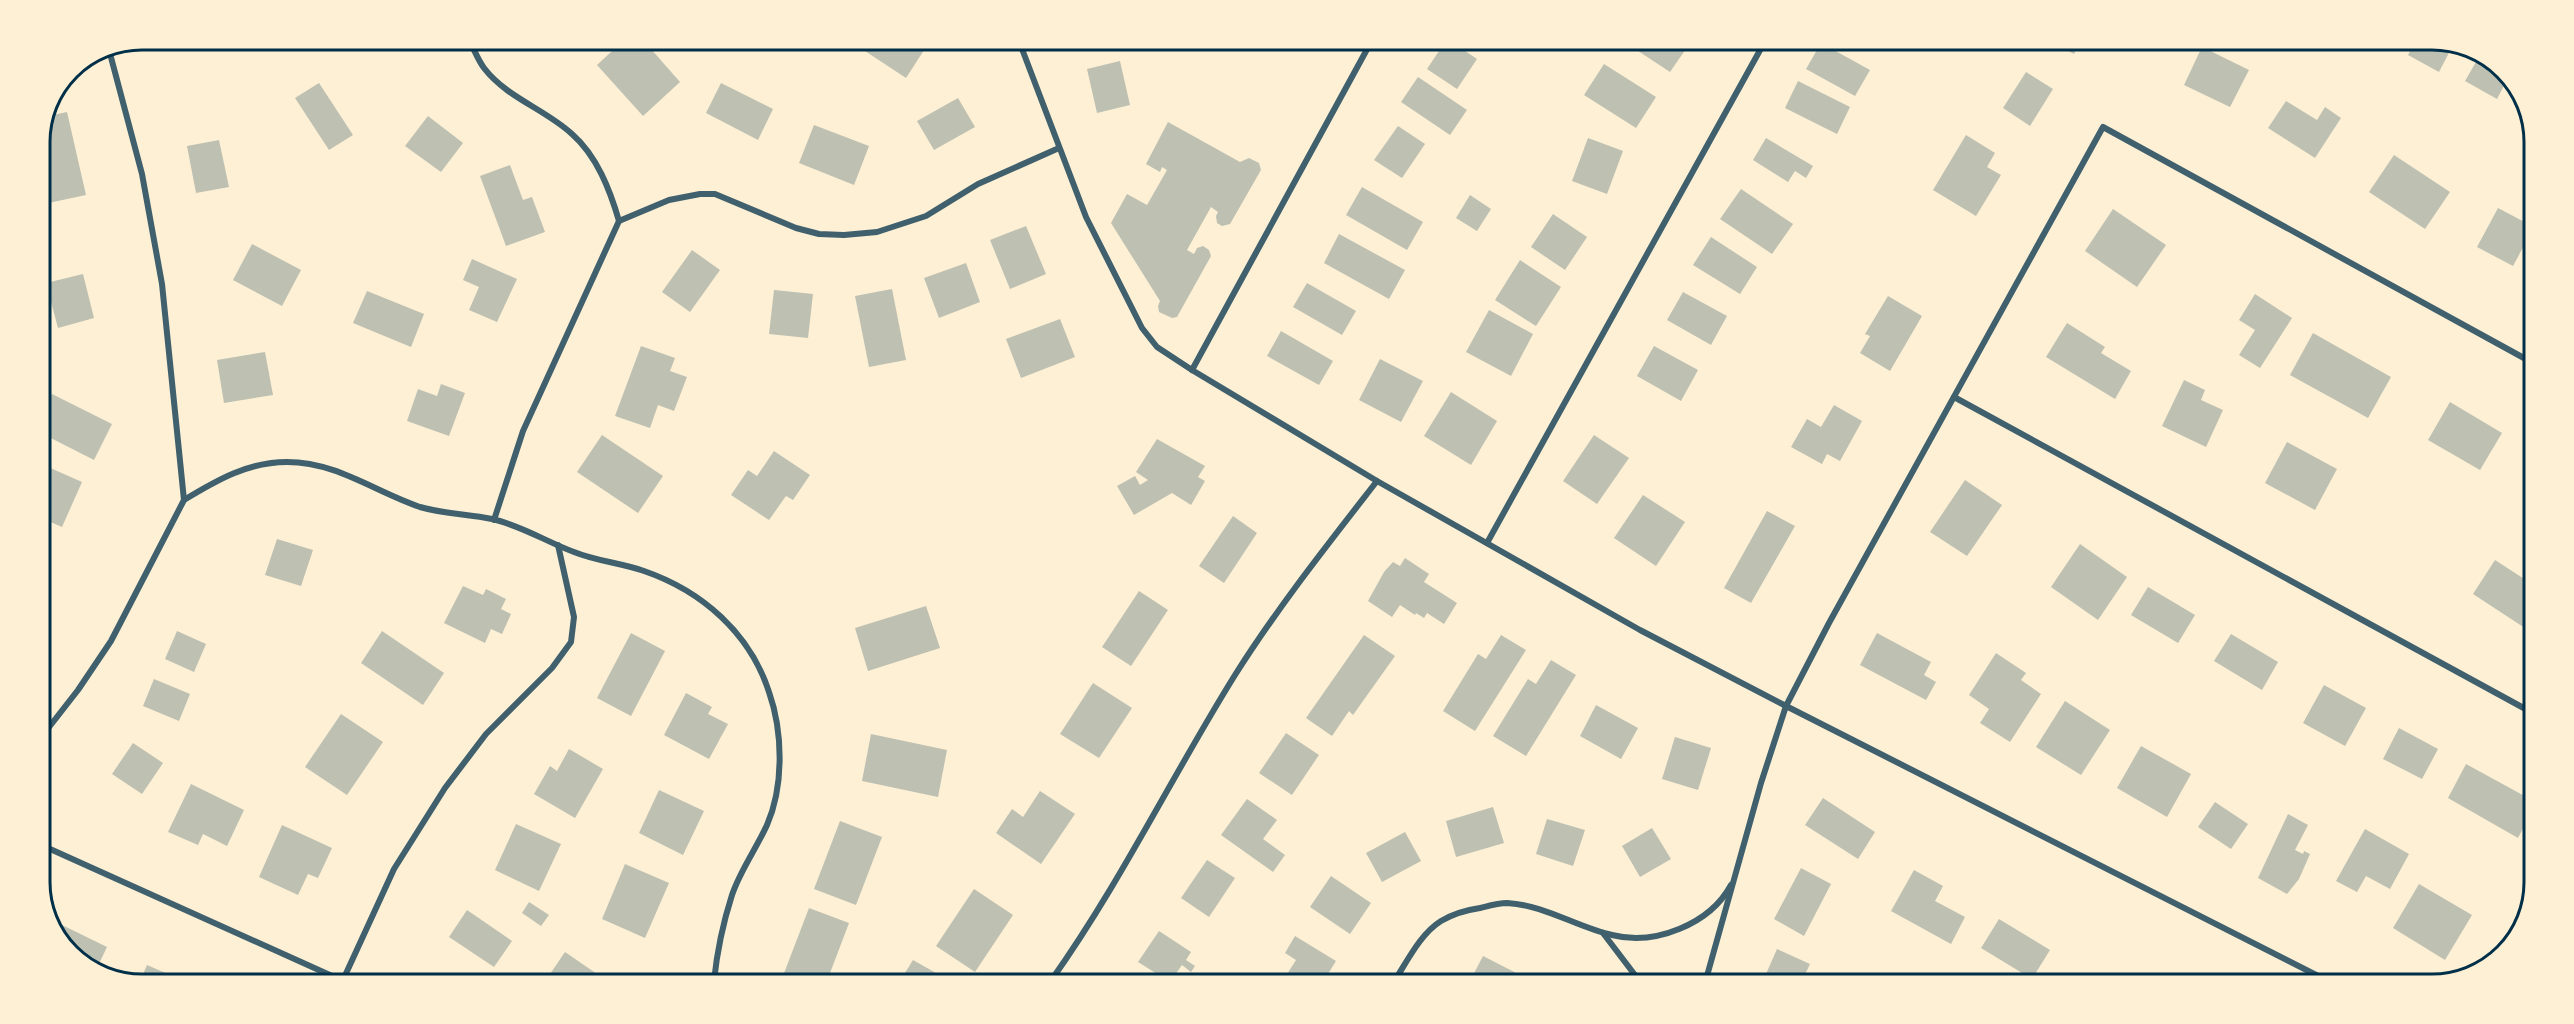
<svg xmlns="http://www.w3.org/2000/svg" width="2574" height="1024" viewBox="0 0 2574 1024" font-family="Montserrat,sans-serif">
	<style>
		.building { fill: #bec0b2 }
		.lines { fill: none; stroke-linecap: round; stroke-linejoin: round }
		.minor { stroke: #3f606c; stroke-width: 6 }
		.rim { fill: none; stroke: #003049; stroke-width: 3 }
	</style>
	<rect width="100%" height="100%" fill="#fdf0d5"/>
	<g class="building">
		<polygon points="151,39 184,39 184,40 155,49"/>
		<polygon points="624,40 643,40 680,82 643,116 597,65"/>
		<polygon points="868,41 923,41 928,44 906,78 862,49"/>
		<polygon points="1445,42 1452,42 1477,59 1457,89 1427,69"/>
		<polygon points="1626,43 1690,43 1670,72"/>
		<polygon points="1821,43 1870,70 1855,96 1806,69"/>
		<polygon points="2054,44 2080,44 2074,54"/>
		<polygon points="2191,44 2196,44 2249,70 2230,107 2184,85 2201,49"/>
		<polygon points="2414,44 2416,44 2453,45 2439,72 2408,55"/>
		<polygon points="2480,55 2509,76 2497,99 2465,81"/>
		<polygon points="1120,61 1130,105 1097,113 1087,69"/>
		<polygon points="1604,64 1656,97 1636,128 1584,95"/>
		<polygon points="2026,72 2053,89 2030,126 2003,108"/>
		<polygon points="1418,77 1467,110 1450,135 1401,102"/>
		<polygon points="1798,81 1850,107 1837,134 1785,108"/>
		<polygon points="319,83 353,135 329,150 295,98"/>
		<polygon points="721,83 773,109 758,140 706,113"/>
		<polygon points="958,98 975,127 934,150 917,121"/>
		<polygon points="2286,101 2317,120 2325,107 2341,118 2315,158 2268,128"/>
		<polygon points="67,112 86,195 39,205 39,136 48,116"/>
		<polygon points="428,116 463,143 441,172 405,146"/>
		<polygon points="1168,122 1240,162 1249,158 1259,163 1261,170 1230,224 1222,226 1217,223 1216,216 1218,212 1211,207 1187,250 1194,254 1197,248 1203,246 1209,250 1211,256 1177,317 1172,318 1159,312 1158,306 1160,301 1111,223 1127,194 1147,205 1167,170 1162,167 1160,172 1146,164"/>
		<polygon points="814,125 869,146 854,185 799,163"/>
		<polygon points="1398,126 1425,144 1402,178 1374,160"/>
		<polygon points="1966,135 1995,153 1987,167 2001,175 1976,216 1933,190"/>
		<polygon points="1588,138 1623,151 1607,194 1572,181"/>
		<polygon points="1766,138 1813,166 1806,178 1795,171 1788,182 1753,160"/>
		<polygon points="219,140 229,187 196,193 187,146"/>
		<polygon points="2394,155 2450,192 2425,229 2369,192"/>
		<polygon points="510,165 523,200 532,197 545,232 506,246 480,176"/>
		<polygon points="1362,187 1423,222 1407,250 1346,215"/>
		<polygon points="1741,189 1793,224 1772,254 1720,219"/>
		<polygon points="1470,195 1491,209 1477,231 1456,218"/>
		<polygon points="2498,208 2534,227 2513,266 2477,247"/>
		<polygon points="2113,209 2166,245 2137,287 2085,251"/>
		<polygon points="1553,214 1587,237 1565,270 1531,247"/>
		<polygon points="1026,226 1046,274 1010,289 990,240"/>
		<polygon points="1339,234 1405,270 1389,299 1324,263"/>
		<polygon points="1711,237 1757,267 1740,294 1693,265"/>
		<polygon points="252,244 301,270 282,306 233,280"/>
		<polygon points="692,250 720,270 690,312 662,292"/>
		<polygon points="472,259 517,279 497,322 469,310 479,287 463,280"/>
		<polygon points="1520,260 1561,287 1536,326 1495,300"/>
		<polygon points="966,263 980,302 939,318 924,278"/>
		<polygon points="83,274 94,318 58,328 46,283"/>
		<polygon points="1307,283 1356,311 1342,335 1293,307"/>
		<polygon points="892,289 906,360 869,367 855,296"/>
		<polygon points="774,290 813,294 808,338 769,334"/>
		<polygon points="367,291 424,314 411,347 353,323"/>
		<polygon points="1683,292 1727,316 1711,345 1667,320"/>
		<polygon points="2255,294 2292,318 2260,368 2239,355 2255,330 2239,320"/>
		<polygon points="1888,296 1922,316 1890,371 1860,353 1870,336 1865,334"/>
		<polygon points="1489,310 1533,334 1511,376 1466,352"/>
		<polygon points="1060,319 1075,357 1021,378 1006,339"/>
		<polygon points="2067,323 2105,347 2101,353 2131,371 2115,399 2046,357"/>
		<polygon points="1281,331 1333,361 1319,385 1267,356"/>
		<polygon points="2313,333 2391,377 2368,418 2290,375"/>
		<polygon points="641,346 675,358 670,371 687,377 674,411 658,405 650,428 615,416"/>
		<polygon points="1654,346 1698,370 1681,401 1637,376"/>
		<polygon points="265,352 273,395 224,403 217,360"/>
		<polygon points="1380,359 1423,381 1401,422 1359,400"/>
		<polygon points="2184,380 2205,390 2201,400 2223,410 2206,447 2162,426"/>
		<polygon points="441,384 465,393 449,436 407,421 418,389 437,396"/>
		<polygon points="1451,392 1497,421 1471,465 1424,436"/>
		<polygon points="52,394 112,424 94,460 39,432 39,419"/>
		<polygon points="2450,402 2502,433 2480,470 2428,440"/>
		<polygon points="1834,405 1862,421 1840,461 1827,454 1822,464 1791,447 1807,419 1821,427"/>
		<polygon points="602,435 663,476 638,513 577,472"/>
		<polygon points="1594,435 1629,458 1597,504 1563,481"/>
		<polygon points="1157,439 1205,466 1198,477 1205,481 1191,505 1172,493 1134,515 1117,486 1135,476 1140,485 1148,480 1136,472"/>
		<polygon points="2287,442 2337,469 2315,510 2265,483"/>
		<polygon points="774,451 810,475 793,500 786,496 769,520 731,495 748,470 757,476"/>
		<polygon points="39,463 82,482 62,527 39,517"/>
		<polygon points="1965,480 2002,505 1967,556 1930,532"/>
		<polygon points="1643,495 1685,522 1656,566 1614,538"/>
		<polygon points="1767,511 1795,526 1751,603 1724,588"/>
		<polygon points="1233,516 1257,533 1224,583 1199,566"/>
		<polygon points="277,539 313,550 301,586 265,575"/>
		<polygon points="2080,544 2127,577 2098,620 2051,587"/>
		<polygon points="1405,558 1429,574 1424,582 1457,603 1444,624 1427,613 1424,618 1416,613 1415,615 1400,605 1392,617 1368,601 1384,572 1393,562 1400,566"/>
		<polygon points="2495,560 2532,584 2531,632 2473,594"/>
		<polygon points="463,586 483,595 486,589 506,599 501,609 511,614 502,634 491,629 485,643 444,623"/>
		<polygon points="2148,587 2195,615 2178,643 2131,615"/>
		<polygon points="1139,591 1168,610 1131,666 1102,647"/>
		<polygon points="926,606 940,648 868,671 855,628"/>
		<polygon points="177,631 206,644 194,672 165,659"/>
		<polygon points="382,631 444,673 423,705 361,663"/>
		<polygon points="631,633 665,651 631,716 597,698"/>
		<polygon points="1877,633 1931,662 1924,675 1936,682 1926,700 1860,665"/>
		<polygon points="2231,634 2278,662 2262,690 2214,661"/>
		<polygon points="1364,635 1395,656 1353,715 1349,711 1332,736 1306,718"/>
		<polygon points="1501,635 1526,650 1475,731 1443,711 1478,654 1486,659"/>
		<polygon points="1996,653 2026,673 2021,680 2041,694 2010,742 1980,723 1989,709 1969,695"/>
		<polygon points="1551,660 1576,675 1526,756 1493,736 1528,679 1536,684"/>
		<polygon points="154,679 190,694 179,721 143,706"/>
		<polygon points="1093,683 1132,708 1099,758 1060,734"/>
		<polygon points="2324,685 2366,708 2345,746 2303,723"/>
		<polygon points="686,693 712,707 708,714 728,724 709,759 664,735"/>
		<polygon points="2065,701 2110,730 2081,775 2036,747"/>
		<polygon points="1596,705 1638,728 1621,759 1580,736"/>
		<polygon points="341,714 383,742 347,795 305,767"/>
		<polygon points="2399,728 2438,749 2422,779 2383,759"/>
		<polygon points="1286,733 1319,755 1292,795 1259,773"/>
		<polygon points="871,734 947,750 938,797 862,781"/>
		<polygon points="1675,737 1711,748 1698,790 1662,779"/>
		<polygon points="133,743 163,763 142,794 112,774"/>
		<polygon points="2141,746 2191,774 2167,817 2117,788"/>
		<polygon points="569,749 603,769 575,818 534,794 550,766 557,771"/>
		<polygon points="2466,764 2530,799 2530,815 2518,838 2448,798"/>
		<polygon points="191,784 244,810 227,846 203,834 198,845 168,832"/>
		<polygon points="659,790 704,811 683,855 639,833"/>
		<polygon points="1040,791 1075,814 1041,864 996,833 1012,809 1023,817"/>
		<polygon points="1823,798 1875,832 1858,859 1805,825"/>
		<polygon points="1247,799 1277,820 1263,839 1285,855 1273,872 1221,835"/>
		<polygon points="2215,802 2248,824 2231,849 2198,827"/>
		<polygon points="1493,807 1504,843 1456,857 1446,821"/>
		<polygon points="2288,814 2308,825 2295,850 2303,854 2304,851 2310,854 2299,879 2287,894 2258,878"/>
		<polygon points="1547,819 1585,830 1573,866 1536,854"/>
		<polygon points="840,821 882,837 856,905 814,889"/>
		<polygon points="516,824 561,844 539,891 495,870"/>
		<polygon points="282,825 332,848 318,878 308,874 298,895 259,877"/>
		<polygon points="1652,828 1671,859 1640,877 1622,846"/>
		<polygon points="2365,829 2409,854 2390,889 2366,876 2357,892 2336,881"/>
		<polygon points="1405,832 1421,861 1382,882 1366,853"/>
		<polygon points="1207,860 1235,878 1209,917 1181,898"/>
		<polygon points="625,864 669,883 645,938 602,919"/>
		<polygon points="1801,868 1831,884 1804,936 1774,919"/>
		<polygon points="1914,870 1943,886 1935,901 1965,917 1951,944 1891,911"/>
		<polygon points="1331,876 1371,903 1350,934 1310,907"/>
		<polygon points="2419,884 2472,915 2445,960 2393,928"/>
		<polygon points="974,889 1013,915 975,972 936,946"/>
		<polygon points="529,902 549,915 541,926 522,913"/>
		<polygon points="809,908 849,923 827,981 781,981"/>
		<polygon points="467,910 512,941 494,967 449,937"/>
		<polygon points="1999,919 2050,950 2032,979 1981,948"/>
		<polygon points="60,924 107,947 96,970 60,945 56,932"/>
		<polygon points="1159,931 1191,952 1186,960 1195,966 1191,972 1182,965 1170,982 1138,962"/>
		<polygon points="1295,936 1336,961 1323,982 1289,982 1284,979 1296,960 1285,953"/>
		<polygon points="1777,949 1810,964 1801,983 1762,983"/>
		<polygon points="565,952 597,974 593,981 546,980"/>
		<polygon points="1483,956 1526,978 1523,983 1469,983"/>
		<polygon points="913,960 950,981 900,981"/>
		<polygon points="147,965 182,980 141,979"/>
	</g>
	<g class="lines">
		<g class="minor">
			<path d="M469,40c5,9 9,20 15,28 23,30 61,41 88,66 25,22 38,56 47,87l-96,210 -29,89"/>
			<polyline points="1019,41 1086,217 1142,328 1157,347 1192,370 1377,481 1640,630 1786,706 2336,985"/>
			<polyline points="619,221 669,200 700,194 715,194 796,228 819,234 844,235 877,232 926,216 978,184 1059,148"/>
			<polyline points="1192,370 1371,42"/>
			<polyline points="1954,397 2531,712"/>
			<path d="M184,500c33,-20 64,-38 103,-38 50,0 88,30 133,45 24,7 48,7 72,12 28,6 55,23 82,33 22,9 47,11 70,19 58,20 106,62 125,121 14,40 15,94 -2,133 -11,24 -27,46 -35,70 -9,28 -15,57 -18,86"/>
			<polyline points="1487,543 1764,43"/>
			<polyline points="39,740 78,690 111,641 184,500 162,284 142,174 108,46"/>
			<polyline points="39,844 341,980"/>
			<polyline points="1603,933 1641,983"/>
			<polyline points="343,980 394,869 445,788 486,734 552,668 571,642 574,617 558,545"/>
			<path d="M1050,982c70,-98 122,-206 185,-307 43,-68 93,-131 142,-194"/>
			<path d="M1393,983c14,-21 27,-49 48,-62 12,-7 25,-11 39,-13 8,-2 18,-5 27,-5 38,2 69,24 105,32 43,11 98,-11 119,-50"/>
			<polyline points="1705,983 1761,783 1786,706 1829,623 2103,127 2533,363"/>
		</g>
	</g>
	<path d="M0 0H2574V1024H0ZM142 50H2432A92 92 0 0 1 2524 142V882A92 92 0 0 1 2432 974H142A92 92 0 0 1 50 882V142A92 92 0 0 1 142 50Z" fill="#fdf0d5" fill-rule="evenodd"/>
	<path class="rim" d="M142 50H2432A92 92 0 0 1 2524 142V882A92 92 0 0 1 2432 974H142A92 92 0 0 1 50 882V142A92 92 0 0 1 142 50Z"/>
</svg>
